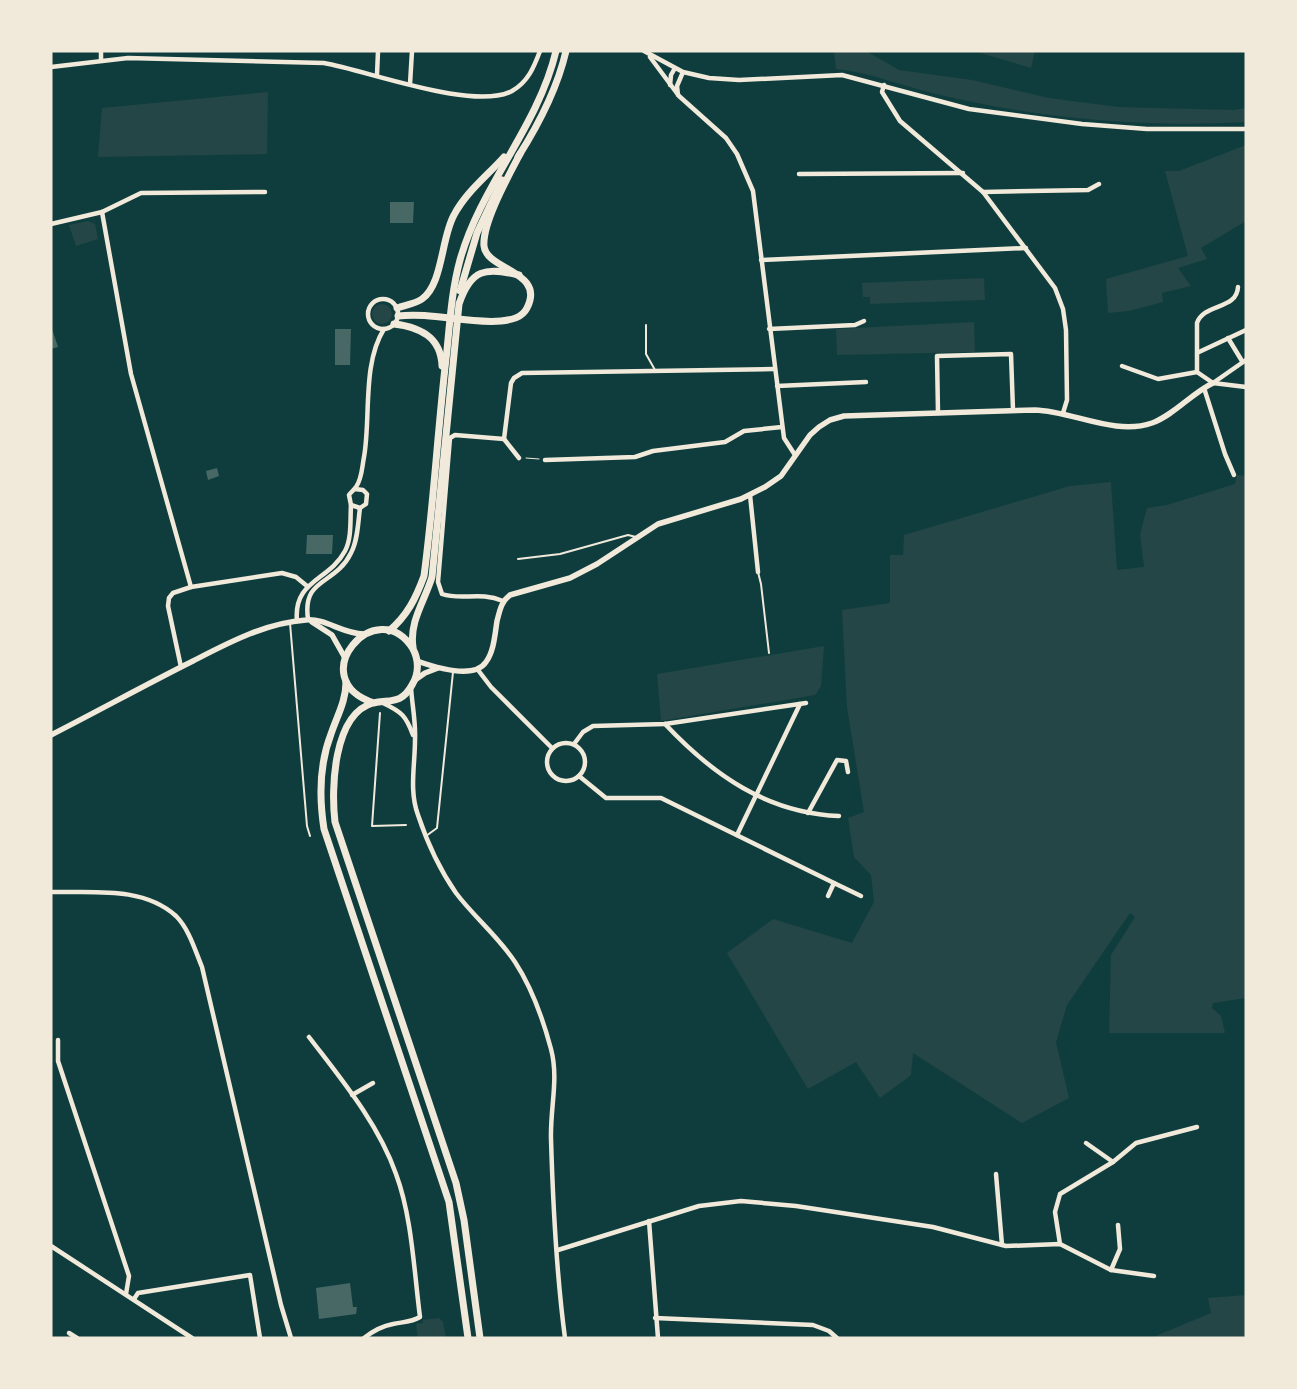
<svg xmlns="http://www.w3.org/2000/svg" width="1297" height="1389" viewBox="0 0 1297 1389" font-family="'Titillium Web',sans-serif">
	<style>
		.green { fill: #244646 }
		.building { fill: #486865 }
		.lines { fill: none; stroke-linecap: round; stroke-linejoin: round }
		.path { stroke: #f1e9da; stroke-width: 1 }
		.service { stroke: #f1e9da; stroke-width: 2 }
		.minor { stroke: #f1e9da; stroke-width: 4.5 }
		.tertiary { stroke: #f1e9da; stroke-width: 5.5 }
		.primary { stroke: #f1e9da; stroke-width: 7 }
	</style>
	<rect width="100%" height="100%" fill="#0f3d3e"/>
	<g class="green">
		<path d="M834,51h32l33,19 73,10 77,18 69,9 116,3 12,-2v14c-105,6 -212,-4 -314,-29 -33,-8 -63,-21 -96,-24z"/>
		<polygon points="974,51 1035,51 1031,68"/>
		<polygon points="268,92 267,154 98,157 102,108"/>
		<polygon points="1246,145 1246,221 1201,248 1207,259 1178,268 1191,286 1162,293 1163,302 1129,311 1108,313 1106,279 1188,256 1165,171 1179,171"/>
		<polygon points="88,221 95,224 98,239 76,246 69,225"/>
		<polygon points="984,278 985,300 870,304 870,297 863,297 862,283"/>
		<circle cx="382" cy="314" r="10"/>
		<polygon points="974,322 975,352 837,355 836,329"/>
		<polygon points="1237,475 1246,476 1246,998 1213,1003 1212,1008 1221,1016 1225,1033 1109,1033 1111,955 1135,917 1130,913 1067,1005 1056,1042 1069,1098 1022,1123 913,1053 911,1075 880,1098 856,1062 808,1089 727,953 773,919 852,943 874,902 871,875 854,857 848,818 864,812 847,707 842,610 890,603 890,555 903,555 904,535 1070,486 1111,482 1117,570 1144,567 1140,534 1147,508 1167,505 1235,484"/>
		<polygon points="824,646 821,686 815,695 661,721 657,674"/>
		<polygon points="1246,1295 1246,1338 1151,1338 1211,1313 1208,1298"/>
		<polygon points="439,1318 443,1322 446,1338 418,1338 416,1324 423,1323 423,1320"/>
	</g>
	<g class="building">
		<polygon points="390,202 414,202 413,223 390,223"/>
		<polygon points="51,326 58,347 51,349"/>
		<polygon points="335,329 351,329 350,365 335,365"/>
		<polygon points="217,468 219,476 208,480 206,471"/>
		<polygon points="307,535 333,535 332,554 306,554"/>
		<polygon points="350,1283 353,1307 357,1307 356,1314 319,1319 316,1288"/>
	</g>
	<g class="lines">
		<polyline class="path" points="526,458 539,459"/>
		<g class="service">
			<polyline points="646,325 646,354 655,370"/>
			<polyline points="518,559 560,554 628,535 636,537"/>
			<polyline points="758,572 761,584 769,653"/>
			<polyline points="290,623 307,826 310,836"/>
			<polyline points="380,713 372,826 406,825"/>
			<polyline points="426,836 437,828 453,672"/>
		</g>
		<g class="minor">
			<polyline points="644,51 683,72 709,78 739,80 842,75 969,109 1082,124 1147,129 1246,129"/>
			<polyline points="650,57 679,96 726,138 737,154 753,191 784,438 795,455"/>
			<polyline points="101,60 101,51"/>
			<path d="M51,67l77,-9 196,5c45,8 149,48 188,28 16,-9 22,-24 28,-40"/>
			<polyline points="377,75 378,51"/>
			<polyline points="410,84 412,51"/>
			<polyline points="670,85 671,75 675,68"/>
			<polyline points="884,85 882,92 900,121 983,192 1055,288 1063,309 1066,330 1067,400 1063,413"/>
			<polyline points="678,95 677,86 683,72"/>
			<polyline points="799,174 963,173"/>
			<polyline points="983,192 1088,190 1099,184"/>
			<polyline points="102,212 131,374 191,587 282,573 296,577 307,586"/>
			<polyline points="51,224 102,212 141,193 265,192"/>
			<polyline points="761,260 1026,248"/>
			<path d="M1238,287c-1,23 -34,16 -41,36v49l16,11 33,4"/>
			<circle cx="383" cy="314" r="15"/>
			<polyline points="769,329 855,325 864,321"/>
			<polyline points="1228,338 1242,361"/>
			<polyline points="1199,352 1246,330"/>
			<polyline points="1122,366 1158,379 1197,372"/>
			<polyline points="1213,383 1246,360"/>
			<polyline points="777,386 866,382"/>
			<polyline points="1204,388 1225,454 1234,475"/>
			<polyline points="938,413 937,356 1011,354 1013,410"/>
			<polyline points="504,439 511,383 514,378 522,373 774,369"/>
			<polyline points="504,439 519,458"/>
			<polyline points="545,460 635,457 653,451 725,442 744,431 782,427"/>
			<path d="M355,489l8,1 4,4 -1,10 -6,4 -9,-3 -2,-10c2,-3 5,-5 7,-8 6,-8 6,-20 8,-30 7,-39 -2,-93 20,-128"/>
			<polyline points="750,495 758,572"/>
			<path d="M503,601c-24,-10 -41,0 -61,-7l-4,-12 12,-144 5,-3 49,4"/>
			<path d="M308,619c-6,-42 27,-33 43,-66 7,-13 7,-31 9,-45"/>
			<path d="M297,621c-4,-41 32,-40 48,-70 7,-13 5,-32 6,-46"/>
			<polyline points="181,667 168,606 169,598 173,593 191,587"/>
			<polyline points="478,670 491,687 552,748"/>
			<path d="M411,687c1,18 5,35 4,53 0,25 -6,51 3,75 9,27 22,55 38,78 18,24 42,43 59,69 17,26 28,57 36,87 8,30 -1,59 0,90 2,67 5,132 14,199"/>
			<path d="M383,703c19,9 23,13 30,32"/>
			<path d="M665,724c48,51 102,89 174,92"/>
			<circle cx="566" cy="762" r="19"/>
			<polyline points="574,744 583,732 593,726 665,724 806,703"/>
			<polyline points="579,776 606,798 661,798 834,883"/>
			<polyline points="808,813 837,760 846,761 848,772"/>
			<polyline points="737,835 800,704"/>
			<path d="M51,892c42,1 92,-6 125,24 13,13 19,34 26,51l79,338 10,33"/>
			<polyline points="828,896 834,883 861,896"/>
			<path d="M309,1037c32,42 69,86 87,137 16,43 18,97 24,143 -8,5 -18,5 -27,7 -11,2 -20,7 -29,14"/>
			<polyline points="58,1040 58,1061 129,1276 126,1294"/>
			<polyline points="352,1095 373,1083"/>
			<polyline points="1086,1143 1113,1162"/>
			<polyline points="996,1174 1002,1245"/>
			<polyline points="649,1221 658,1338"/>
			<polyline points="1060,1244 1055,1212 1060,1194 1113,1162 1136,1143 1197,1127"/>
			<polyline points="51,1246 192,1338"/>
			<polyline points="558,1250 699,1206 741,1201 796,1206 933,1227 1006,1246 1060,1244 1111,1270 1120,1249 1118,1225"/>
			<polyline points="1111,1270 1154,1276"/>
			<polyline points="134,1299 138,1293 250,1275 260,1338"/>
			<polyline points="655,1318 813,1325 829,1331 837,1338"/>
			<polyline points="69,1333 77,1338"/>
		</g>
		<g class="tertiary">
			<polyline points="312,622 332,635 345,658"/>
			<path d="M417,661c17,6 57,19 69,1 8,-11 9,-28 11,-41 3,-11 4,-19 13,-26l60,-17 27,-14 61,-40 83,-25 24,-12 16,-11 29,-41 9,-8 11,-7 14,-4 191,-6c37,1 80,26 117,13 22,-8 40,-30 61,-40"/>
			<polyline points="415,680 425,673 438,668"/>
			<path d="M51,735c47,-24 94,-50 142,-74 35,-18 72,-38 113,-41 20,-2 36,14 58,14"/>
		</g>
		<g class="primary">
			<path d="M518,157c21,-33 39,-67 48,-106"/>
			<polyline points="460,291 477,233 502,180"/>
			<path d="M397,308c8,-3 18,-4 25,-9 21,-15 19,-61 32,-84 12,-23 33,-39 50,-58"/>
			<path d="M398,316c34,-4 69,8 103,5 10,-1 21,-3 26,-13 19,-37 -41,-38 -43,-62 -2,-23 25,-71 36,-92"/>
			<path d="M394,324c26,3 47,13 48,42"/>
			<path d="M389,631c18,-15 27,-33 35,-55 10,-75 14,-151 23,-226 3,-30 5,-61 13,-90 21,-75 78,-133 96,-209"/>
			<path d="M413,647c-4,-25 12,-47 19,-70l27,-273c12,-35 26,-37 60,-29"/>
			<path d="M346,682c0,19 -9,34 -15,52 -12,31 -12,63 -7,95l125,373 19,136"/>
			<path d="M374,703c-73,-24 3,-112 39,-54 6,11 6,25 -1,36 -11,20 -22,14 -39,18 -40,11 -42,87 -38,119l121,361 8,37 16,118"/>
		</g>
	</g>
	<rect width="1297" height="1389" fill="none" stroke="#f1e9da" stroke-width="105"/>
</svg>
